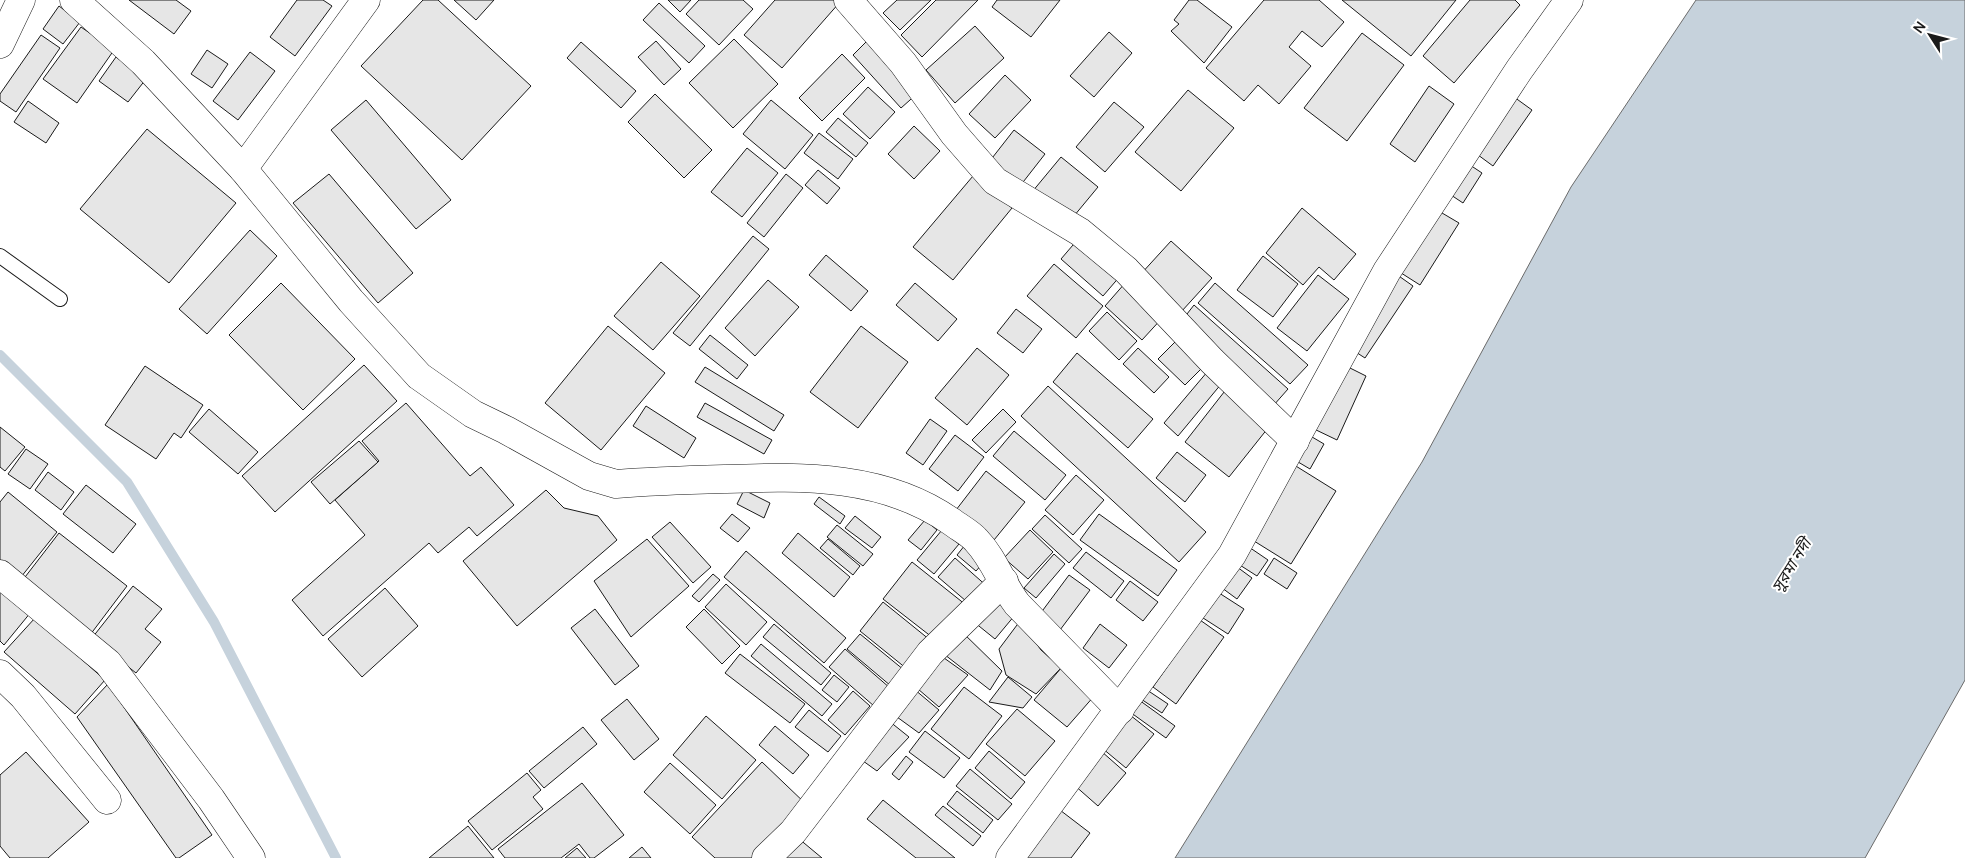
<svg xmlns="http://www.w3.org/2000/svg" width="1965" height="858" viewBox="0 0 1965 858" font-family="Manrope,'Noto Sans Bengali',sans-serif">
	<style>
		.water { fill: #c6d2dc; stroke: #6a6a6a }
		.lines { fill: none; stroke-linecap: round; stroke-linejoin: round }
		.stream { stroke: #c6d2dc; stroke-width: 10 }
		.building { fill: #e6e6e6; stroke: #1a1a1a }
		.service-casing { stroke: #1a1a1a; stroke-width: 16 }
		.minor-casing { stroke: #1a1a1a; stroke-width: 29 }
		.tertiary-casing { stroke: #1a1a1a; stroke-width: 29 }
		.primary-casing { stroke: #1a1a1a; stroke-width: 29 }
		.service { stroke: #fff; stroke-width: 14 }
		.minor { stroke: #fff; stroke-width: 28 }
		.tertiary { stroke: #fff; stroke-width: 28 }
		.primary { stroke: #fff; stroke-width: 28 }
		.labels { text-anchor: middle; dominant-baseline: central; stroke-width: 4; stroke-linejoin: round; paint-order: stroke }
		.water-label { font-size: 16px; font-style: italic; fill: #1a1a1a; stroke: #fff }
	</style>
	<rect width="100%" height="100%" fill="#fff"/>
	<polygon class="water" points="1696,0 1965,0 1965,680 1865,858 1175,858 1422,462 1571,187"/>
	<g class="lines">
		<polyline class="stream" points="0,355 127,482 214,622 336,858"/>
	</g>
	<g class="building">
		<polygon points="129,0 176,0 191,11 174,34"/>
		<polygon points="297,0 323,0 332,6 295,56 270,37"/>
		<polygon points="423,0 438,0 531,86 462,160 361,66"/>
		<polygon points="454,0 494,0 476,20"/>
		<polygon points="668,0 691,0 680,12"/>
		<polygon points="699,0 743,0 753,9 719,45 686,14"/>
		<polygon points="775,0 838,0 840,2 782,68 744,35"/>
		<polygon points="897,0 931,0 900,30 883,13"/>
		<polygon points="936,0 978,0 922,57 901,35"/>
		<polygon points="997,0 1060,0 1031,37 992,7"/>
		<polygon points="1189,0 1197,0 1232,27 1204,63 1171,31 1179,24 1174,20"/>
		<polygon points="1264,0 1319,0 1344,22 1322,47 1302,31 1289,47 1311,66 1279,104 1258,85 1244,101 1206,68"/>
		<polygon points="1342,0 1456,0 1411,56"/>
		<polygon points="1470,0 1515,0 1520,5 1454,83 1423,56"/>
		<polygon points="659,3 705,46 689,63 643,20"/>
		<polygon points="59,6 80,22 63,44 43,29"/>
		<polygon points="975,26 1004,58 955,103 926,70"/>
		<polygon points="81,27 114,50 77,103 43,79"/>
		<polygon points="1109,32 1132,53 1094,97 1070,76"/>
		<polygon points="1362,33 1404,65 1347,141 1304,108"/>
		<polygon points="41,35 60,48 16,112 0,101 0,94"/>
		<polygon points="870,38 919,92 901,108 853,55"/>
		<polygon points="734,39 778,84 733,128 689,83"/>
		<polygon points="656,41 681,69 664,85 638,57"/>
		<polygon points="581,42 636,91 621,108 567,58"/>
		<polygon points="207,50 228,64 212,88 191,74"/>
		<polygon points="250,52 275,71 238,120 213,101"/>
		<polygon points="842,54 865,78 822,121 799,98"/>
		<polygon points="116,57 146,79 128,102 99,81"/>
		<polygon points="1005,75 1031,100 995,138 969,114"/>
		<polygon points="1429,86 1454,104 1415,162 1390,144"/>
		<polygon points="868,87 895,112 870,139 843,114"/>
		<polygon points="1188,90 1234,128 1181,191 1135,152"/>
		<polygon points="655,94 712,150 684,178 628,122"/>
		<polygon points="1514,97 1532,110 1493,166 1474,152"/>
		<polygon points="366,100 451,200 416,229 331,130"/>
		<polygon points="771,100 813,135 785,169 743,134"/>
		<polygon points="28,101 59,123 46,143 14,122"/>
		<polygon points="1114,102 1144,127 1105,172 1076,147"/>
		<polygon points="838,118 868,143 856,157 826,132"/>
		<polygon points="914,126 940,151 914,179 888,154"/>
		<polygon points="147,129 236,203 169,283 80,209"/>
		<polygon points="1014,130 1045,154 1020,186 989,162"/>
		<polygon points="819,133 853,159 838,179 804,153"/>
		<polygon points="747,148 778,173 742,217 711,192"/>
		<polygon points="1061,157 1098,187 1069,222 1032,192"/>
		<polygon points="1470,165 1482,173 1463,203 1451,195"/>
		<polygon points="818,170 840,188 827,204 805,185"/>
		<polygon points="329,174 413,273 378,303 293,203"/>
		<polygon points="786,174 803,188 764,237 747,223"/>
		<polygon points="973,176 1012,208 953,280 913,247"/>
		<polygon points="1302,208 1356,254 1334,280 1319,267 1303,285 1266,253"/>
		<polygon points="1437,210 1459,223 1420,285 1398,271"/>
		<polygon points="250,230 277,256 207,334 179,309"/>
		<polygon points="753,236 769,249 690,346 673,333"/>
		<polygon points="1079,238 1121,275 1103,296 1061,259"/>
		<polygon points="1171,241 1212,278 1181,312 1140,275"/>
		<polygon points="826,255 868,291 851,311 809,275"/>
		<polygon points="1263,256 1298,284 1273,317 1237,290"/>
		<polygon points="661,262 700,296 653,350 614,316"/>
		<polygon points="1054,264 1103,306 1076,338 1027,296"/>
		<polygon points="1396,274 1413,286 1365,358 1348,347"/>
		<polygon points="1318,275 1349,299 1307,351 1277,328"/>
		<polygon points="768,280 799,307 755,356 725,328"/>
		<polygon points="1126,282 1164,316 1142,340 1105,306"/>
		<polygon points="281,283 355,359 303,410 229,335"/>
		<polygon points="915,283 957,319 938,341 896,305"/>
		<polygon points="1215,283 1308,365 1290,384 1198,303"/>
		<polygon points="1194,305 1288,389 1273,406 1180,323"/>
		<polygon points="1016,309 1042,329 1023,353 997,333"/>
		<polygon points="1107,312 1137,341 1119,360 1089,331"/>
		<polygon points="608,326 665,373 601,450 545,403"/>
		<polygon points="861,326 908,362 858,428 810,392"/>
		<polygon points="710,335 748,365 737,379 699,349"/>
		<polygon points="1178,339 1205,365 1185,385 1158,359"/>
		<polygon points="977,348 1009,375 967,425 935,398"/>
		<polygon points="1138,348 1169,377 1154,393 1123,364"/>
		<polygon points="1077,353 1153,419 1128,448 1053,382"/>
		<polygon points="1342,364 1366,376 1337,440 1312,428"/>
		<polygon points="364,365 397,401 275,512 242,476"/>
		<polygon points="145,366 203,405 181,438 174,433 156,459 105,425"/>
		<polygon points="705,367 784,415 774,431 695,382"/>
		<polygon points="1208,371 1222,383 1178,436 1164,423"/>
		<polygon points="1048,386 1206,532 1179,562 1021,416"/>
		<polygon points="1228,387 1272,423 1229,477 1185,442"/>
		<polygon points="406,403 470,476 481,467 514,505 477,536 469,527 438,553 429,543 323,636 292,600 365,535 335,500 379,461 362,441"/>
		<polygon points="705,403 772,440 764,454 697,417"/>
		<polygon points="646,406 696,438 684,458 633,426"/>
		<polygon points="209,409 258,452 238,474 189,432"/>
		<polygon points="1003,409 1016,422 986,453 972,440"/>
		<polygon points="930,419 947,431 923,465 906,453"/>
		<polygon points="0,427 25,447 5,471 0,467"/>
		<polygon points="1014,431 1066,475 1045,500 993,456"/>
		<polygon points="1307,434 1324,444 1310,469 1293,459"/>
		<polygon points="955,435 984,457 958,491 929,469"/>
		<polygon points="359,441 378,462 330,504 311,482"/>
		<polygon points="26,449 48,464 30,489 8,474"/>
		<polygon points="1177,452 1206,475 1185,502 1156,478"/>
		<polygon points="1291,463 1336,491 1291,564 1246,536"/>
		<polygon points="986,471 1025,502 994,540 956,510"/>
		<polygon points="48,472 74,492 61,510 35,490"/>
		<polygon points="1076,475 1104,500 1073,535 1045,510"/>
		<polygon points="86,485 136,524 113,553 63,514"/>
		<polygon points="546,490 564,508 598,516 617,540 517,626 463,561"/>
		<polygon points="744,490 770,503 764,518 737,504"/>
		<polygon points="8,492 57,532 21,577 0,561 0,502"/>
		<polygon points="819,497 845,516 840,524 814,504"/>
		<polygon points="732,514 750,528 738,542 720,528"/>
		<polygon points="1099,514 1177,570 1158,596 1080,540"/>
		<polygon points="1045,515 1082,549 1069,563 1032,529"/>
		<polygon points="855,516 881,537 872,548 845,528"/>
		<polygon points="925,520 937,530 921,550 908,540"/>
		<polygon points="670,522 711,567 693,583 652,537"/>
		<polygon points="837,525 873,554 863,566 827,537"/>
		<polygon points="942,530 959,544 934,574 917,560"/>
		<polygon points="1030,530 1053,552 1028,579 1004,558"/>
		<polygon points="59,533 127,586 90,635 22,581"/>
		<polygon points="798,533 850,577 834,597 782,553"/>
		<polygon points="647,539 689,586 631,637 594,581"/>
		<polygon points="828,539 860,566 853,575 820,548"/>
		<polygon points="1243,543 1268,560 1257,576 1232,560"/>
		<polygon points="965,545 984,562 976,571 957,555"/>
		<polygon points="746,551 846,638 824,663 724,577"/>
		<polygon points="1086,552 1124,581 1111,598 1073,568"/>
		<polygon points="1054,554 1065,564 1036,598 1024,588"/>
		<polygon points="955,558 989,588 973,607 938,577"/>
		<polygon points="1274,558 1297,573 1287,589 1264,574"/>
		<polygon points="912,562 966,605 937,641 883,599"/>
		<polygon points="1233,564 1252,578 1237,599 1218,585"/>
		<polygon points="713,574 720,580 699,602 692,596"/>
		<polygon points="1069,575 1090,590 1060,630 1040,614"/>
		<polygon points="1130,581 1158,602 1143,621 1116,600"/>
		<polygon points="726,584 767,622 746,645 705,607"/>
		<polygon points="133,586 162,609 145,629 161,642 136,673 92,638"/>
		<polygon points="0,587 31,612 4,645 0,641"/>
		<polygon points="385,588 418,626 362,677 328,639"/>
		<polygon points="1216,591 1244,609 1228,634 1200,616"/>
		<polygon points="994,597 1015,615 995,639 974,622"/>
		<polygon points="883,602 930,640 907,669 860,631"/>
		<polygon points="595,609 639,666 615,685 571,628"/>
		<polygon points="704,609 740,646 722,664 686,627"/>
		<polygon points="35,618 105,680 75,714 4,652"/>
		<polygon points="1200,620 1224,637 1176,704 1153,687"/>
		<polygon points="1020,621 1041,650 1061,668 1036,694 1006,675 999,649"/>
		<polygon points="774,624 831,673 821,685 763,637"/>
		<polygon points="1100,624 1127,645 1109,668 1083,648"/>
		<polygon points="959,629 1002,671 990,690 940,651"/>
		<polygon points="860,634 904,670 891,686 847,649"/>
		<polygon points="761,644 832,704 822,716 751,656"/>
		<polygon points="845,649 890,688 874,706 829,667"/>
		<polygon points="937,653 968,675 939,707 911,683"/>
		<polygon points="740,654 805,704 790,723 725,673"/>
		<polygon points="1062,667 1095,695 1067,727 1034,700"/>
		<polygon points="834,675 849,687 837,702 822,690"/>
		<polygon points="1008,677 1032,697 1023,708 989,702"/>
		<polygon points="108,684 212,835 179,858 176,858 77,717"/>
		<polygon points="908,684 939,710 919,733 886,709"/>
		<polygon points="964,687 1002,716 969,759 931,729"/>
		<polygon points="1147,690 1168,704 1162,713 1141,699"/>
		<polygon points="853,691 870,706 845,735 828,720"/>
		<polygon points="627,699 659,739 634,760 601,720"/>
		<polygon points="1139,700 1175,726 1166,738 1130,712"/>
		<polygon points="1017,709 1055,741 1025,776 986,744"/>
		<polygon points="809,710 841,736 828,752 795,727"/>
		<polygon points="1130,715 1154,734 1126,768 1102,748"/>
		<polygon points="706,716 756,760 722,799 673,755"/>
		<polygon points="884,717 909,737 877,771 852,753"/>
		<polygon points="775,726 809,755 793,774 759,745"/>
		<polygon points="583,727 597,744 544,788 529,771"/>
		<polygon points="925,731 960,758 944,778 909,752"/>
		<polygon points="989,751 1025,782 1011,799 975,768"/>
		<polygon points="1101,751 1126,773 1098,806 1073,784"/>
		<polygon points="26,752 89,822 48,858 10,858 0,846 0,775"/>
		<polygon points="906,756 913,762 899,780 892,774"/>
		<polygon points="762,762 808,806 759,858 715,858 692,837"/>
		<polygon points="670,763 716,805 690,834 644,792"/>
		<polygon points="970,769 1012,804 998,820 956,786"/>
		<polygon points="527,773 541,790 533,797 543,809 492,850 468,821"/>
		<polygon points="582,783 624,835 594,858 590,858 579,844 561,858 505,858 498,849"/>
		<polygon points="957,791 993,820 983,833 947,804"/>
		<polygon points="883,800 955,858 916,858 867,819"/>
		<polygon points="943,806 981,836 973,846 935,815"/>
		<polygon points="1056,807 1090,833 1071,858 1028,858 1020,853"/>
		<polygon points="468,826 494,858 429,858"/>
		<polygon points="798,838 822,858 782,858"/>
		<polygon points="642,847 651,858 629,858"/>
		<polygon points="577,848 586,858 565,858"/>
	</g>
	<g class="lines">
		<defs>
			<polyline id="service" points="0,256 60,299"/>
			<g id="minor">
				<path d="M74,0l69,62 100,107 108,132 68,75 54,38 33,16 83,46 27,8c37,-3 74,-4 110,-5 78,-3 160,-4 226,43 8,6 18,11 24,18 19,20 25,43 41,64l103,106"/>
				<polyline points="848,0 903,63 954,134 995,181 1080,232 1126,270 1212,361 1295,441"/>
				<polyline points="243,169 366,0"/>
				<polyline points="0,574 108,663 211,799 251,858"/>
				<polyline points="0,674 23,696 107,800"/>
				<polyline points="766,858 793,832 930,653 1004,581"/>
			</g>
			<polyline id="tertiary" points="1010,858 1232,555 1387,271 1519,70 1569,0"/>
			<polyline id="primary" points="0,44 21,0"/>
		</defs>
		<use href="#service" class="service-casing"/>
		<use href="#minor" class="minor-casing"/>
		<use href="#tertiary" class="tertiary-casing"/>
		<use href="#primary" class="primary-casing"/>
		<use href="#service" class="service"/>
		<use href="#minor" class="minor"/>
		<use href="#tertiary" class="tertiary"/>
		<use href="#primary" class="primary"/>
	</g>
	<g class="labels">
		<g class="water-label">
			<text transform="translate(1791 565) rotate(-58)">সুরমা নদী</text>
		</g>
	</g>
	<g transform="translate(1930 35) rotate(306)" stroke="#ffffff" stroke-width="4" paint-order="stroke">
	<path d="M0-4L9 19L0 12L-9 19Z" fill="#1a1a1a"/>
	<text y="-8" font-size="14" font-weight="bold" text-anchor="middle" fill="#1a1a1a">N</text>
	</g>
</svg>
